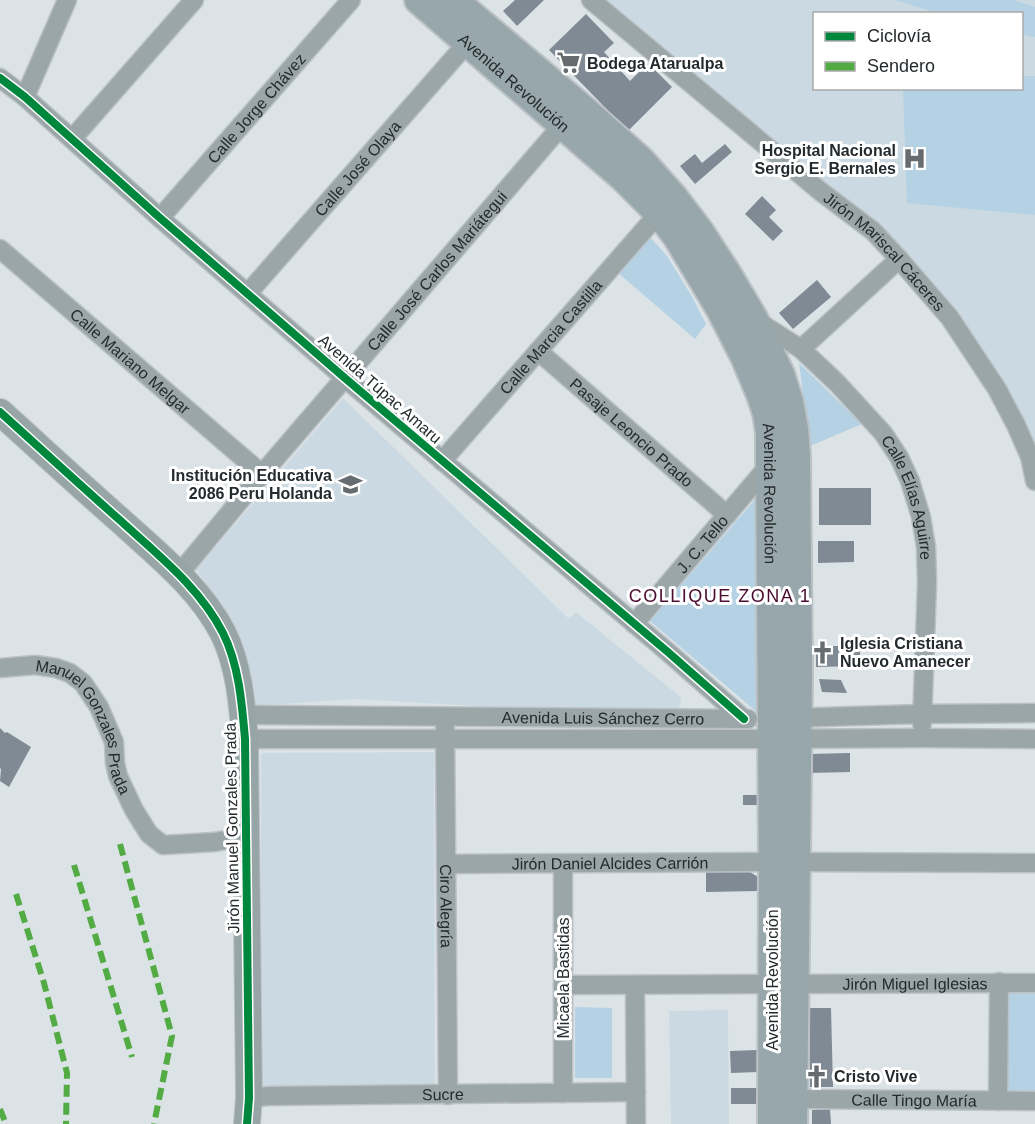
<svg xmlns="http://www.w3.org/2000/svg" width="1035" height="1124" viewBox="0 0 1035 1124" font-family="Arial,sans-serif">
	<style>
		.built { fill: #cbdae2; fill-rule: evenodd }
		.park { fill: #b4d2e4 }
		.building { fill: #808a95 }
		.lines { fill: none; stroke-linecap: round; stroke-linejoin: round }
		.street-casing { stroke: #bcc1c5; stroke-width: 21 }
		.secondary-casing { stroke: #bcc1c5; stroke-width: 28 }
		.primary-casing { stroke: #bcc1c5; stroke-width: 32 }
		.street { stroke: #9aa6a8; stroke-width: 18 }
		.secondary { stroke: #97a5a7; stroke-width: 26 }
		.primary { stroke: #98a7ab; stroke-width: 28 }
		.quiet { stroke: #53ab44; stroke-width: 6; stroke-dasharray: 12 6; stroke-linecap: butt }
		.cycleway-casing { stroke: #fff; stroke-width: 11 }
		.cycleway { stroke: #00873e; stroke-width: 8 }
		.labels { text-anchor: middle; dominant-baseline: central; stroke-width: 6; stroke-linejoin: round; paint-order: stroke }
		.poi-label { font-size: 16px; font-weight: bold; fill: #252a2d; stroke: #fff; text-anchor: start }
		.street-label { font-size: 16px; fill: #252a2d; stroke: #fff }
		.neighbourhood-label { font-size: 18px; letter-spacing: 1.5px; fill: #4b0c2f; stroke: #fff }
	</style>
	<rect width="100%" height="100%" fill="#dce3e7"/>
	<g class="built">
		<path d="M602,0h433v450l-82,-137zM814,14h208v74h-208z"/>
		<polygon points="343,398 569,619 576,612 678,695 681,698 681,703 679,707 675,711 492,707 355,699 254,706 248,666 236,632 221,603 196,570"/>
		<polygon points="434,752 435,1086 261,1086 261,753"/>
		<polygon points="728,1010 729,1124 671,1124 669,1011"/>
	</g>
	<g class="park">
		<polygon points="895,0 1013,0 1035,7 1035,37 1022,35 1022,14 937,13"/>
		<polygon points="1022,76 1035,76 1035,215 907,203 903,89 1022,88"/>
		<polygon points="649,236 667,256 691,295 706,324 695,339 617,272"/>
		<polygon points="799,363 862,424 810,446"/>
		<polygon points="759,495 758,713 650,621"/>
		<polygon points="1008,991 1035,991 1035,1092 1007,1091"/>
		<polygon points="575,1007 612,1008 612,1078 575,1078"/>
	</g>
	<g class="building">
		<polygon points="515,0 544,0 517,26 503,11"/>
		<polygon points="586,14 614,43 604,52 630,81 648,63 672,87 628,131 549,50"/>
		<polygon points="725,144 732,152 695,184 680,166 695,154 702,163"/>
		<polygon points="762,196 776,210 769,217 783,231 773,241 745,214"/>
		<polygon points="817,280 831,297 793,329 779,313"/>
		<rect x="819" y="488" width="52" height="37"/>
		<polygon points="818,541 854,541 854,562 818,563"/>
		<polygon points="816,646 860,646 860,666 816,667"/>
		<polygon points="819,679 841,680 847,693 822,692"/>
		<polygon points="0,728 5,733 7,732 31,747 9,787 0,781 1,769 0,768"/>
		<polygon points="850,753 850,772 808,773 808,754"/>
		<polygon points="743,795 758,795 757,805 743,805"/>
		<polygon points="706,872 750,872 758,877 758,891 706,892"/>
		<polygon points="809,1008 831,1008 833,1087 810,1087"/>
		<polygon points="757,1050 758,1072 731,1073 730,1051"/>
		<polygon points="731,1088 757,1088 756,1104 731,1104"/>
		<polygon points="830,1109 831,1124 812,1124 812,1110"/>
	</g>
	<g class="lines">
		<defs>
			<g id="street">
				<path id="s1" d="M591,0l229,191 53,40 26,28 51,59 47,71 19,36 14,32 5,24"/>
				<polyline points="0,78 25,97 160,218 346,379 669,653 744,719"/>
				<polyline points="25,97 67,0"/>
				<polyline points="72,139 194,0"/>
				<path id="s2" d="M160,218l191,-218"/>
				<path id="s3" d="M0,249l262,225"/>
				<path id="s4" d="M248,293l220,-251"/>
				<path id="s5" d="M757,321l44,28 36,34 46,50 16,24 11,24 11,36 5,30 1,36 -5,141"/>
				<polyline points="801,349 899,259"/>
				<path id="s6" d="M538,351l189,164"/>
				<path id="s7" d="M442,461l217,-248"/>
				<path id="s8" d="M179,574l83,-100 307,-357"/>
				<path id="s9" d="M634,624l136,-160"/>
				<path id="s10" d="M0,668l35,-3 21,3 14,5 13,10 16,24 15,35 1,21 3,13 16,34 15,24 14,11 52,-3 32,-6"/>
				<path id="s11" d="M243,715l505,4"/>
				<polyline points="788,718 922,714 1035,713"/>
				<path id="s12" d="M445,728l3,367"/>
				<polyline points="245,739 745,739 922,738 1035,739"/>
				<polyline points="795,862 1035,863"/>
				<path id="s13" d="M446,864l327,-2"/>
				<polyline points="563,864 563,1093"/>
				<path id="s14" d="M793,984l242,-1"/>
				<polyline points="563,985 771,984"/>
				<polyline points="635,985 636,1124"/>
				<path id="s15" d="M249,1098l19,-2 368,-4"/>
				<path id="s16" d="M792,1099l243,2"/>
				<polyline points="998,1101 999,982"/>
			</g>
			<path id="secondary" d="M0,412c41,37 81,74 122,110 36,33 78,66 101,111 16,32 19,71 22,106l4,359 -2,26"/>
			<g id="primary">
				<path id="s17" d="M419,0l205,178 35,35 18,23 43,72 26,51 15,36 6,18 3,20v31l3,398 -1,262"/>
				<polyline points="453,0 579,106 640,160 673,197 699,231 727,274 753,318 780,374 789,402 794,429 796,456 798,675 793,1124"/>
			</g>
		</defs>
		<use href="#street" class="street-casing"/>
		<use href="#secondary" class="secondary-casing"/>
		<use href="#primary" class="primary-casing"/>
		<use href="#street" class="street"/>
		<use href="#secondary" class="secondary"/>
		<use href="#primary" class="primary"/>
		<g class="quiet">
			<polyline points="120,844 172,1036 154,1124"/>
			<polyline points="74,865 132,1057"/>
			<polyline points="16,894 44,983 67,1073 66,1124"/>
			<polyline points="0,1109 6,1124"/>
		</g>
		<defs>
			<g id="cycleway">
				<polyline points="0,78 25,97 160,218 346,379 669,653 744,719"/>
				<path d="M0,412c41,37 81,74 122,110 36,33 78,66 101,111 16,32 19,71 22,106l4,359 -2,26"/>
			</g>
		</defs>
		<use href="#cycleway" class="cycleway-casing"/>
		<use href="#cycleway" class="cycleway"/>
	</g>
	<defs>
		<symbol id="supermarket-bare" viewBox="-9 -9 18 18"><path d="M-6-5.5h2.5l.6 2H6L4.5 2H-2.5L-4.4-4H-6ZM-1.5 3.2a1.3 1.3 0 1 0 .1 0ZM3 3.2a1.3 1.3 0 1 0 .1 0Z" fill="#656b6e" stroke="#fff" stroke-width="2.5" paint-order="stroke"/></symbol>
		<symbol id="hospital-bare" viewBox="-9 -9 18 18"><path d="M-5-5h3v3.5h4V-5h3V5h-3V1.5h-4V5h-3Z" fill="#656b6e" stroke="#fff" stroke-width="2.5" paint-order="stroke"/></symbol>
		<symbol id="school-bare" viewBox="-9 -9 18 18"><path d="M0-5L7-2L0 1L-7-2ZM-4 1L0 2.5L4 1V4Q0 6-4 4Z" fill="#656b6e" stroke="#fff" stroke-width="2.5" paint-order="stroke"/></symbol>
		<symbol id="church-bare" viewBox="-9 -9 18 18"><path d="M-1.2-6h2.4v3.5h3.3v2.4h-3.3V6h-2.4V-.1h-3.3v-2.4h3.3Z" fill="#656b6e" stroke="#fff" stroke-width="2.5" paint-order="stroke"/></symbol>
	</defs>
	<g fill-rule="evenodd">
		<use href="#supermarket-bare" x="552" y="46" width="33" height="33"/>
		<use href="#hospital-bare" x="898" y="142" width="33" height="33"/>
		<use href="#school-bare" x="334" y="468" width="33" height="33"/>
		<use href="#church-bare" x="806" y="636" width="33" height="33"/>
		<use href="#church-bare" x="800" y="1060" width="33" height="33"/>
	</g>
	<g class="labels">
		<g class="poi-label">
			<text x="587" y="63">Bodega Atarualpa</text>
			<text x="896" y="150" text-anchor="end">Hospital Nacional<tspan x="896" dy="18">Sergio E. Bernales</tspan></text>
			<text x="332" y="475" text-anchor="end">Institución Educativa<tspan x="332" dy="18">2086 Peru Holanda</tspan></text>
			<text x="840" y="643">Iglesia Cristiana<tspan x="840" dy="18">Nuevo Amanecer</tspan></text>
			<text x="834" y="1076">Cristo Vive</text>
		</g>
		<g class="street-label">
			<text stroke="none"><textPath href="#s17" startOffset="126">Avenida Revolución</textPath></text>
			<text stroke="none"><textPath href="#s2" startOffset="146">Calle Jorge Chávez</textPath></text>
			<text stroke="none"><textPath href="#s4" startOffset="166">Calle José Olaya</textPath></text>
			<text stroke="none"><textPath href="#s1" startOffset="387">Jirón Mariscal Cáceres</textPath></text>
			<text stroke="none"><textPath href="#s8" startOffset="398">Calle José Carlos Mariátegui</textPath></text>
			<text stroke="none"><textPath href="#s7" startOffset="165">Calle Marcia Castilla</textPath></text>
			<text stroke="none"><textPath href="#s3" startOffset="172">Calle Mariano Melgar</textPath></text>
			<text transform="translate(380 389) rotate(41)">Avenida Túpac Amaru</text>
			<text stroke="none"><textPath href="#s6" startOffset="124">Pasaje Leoncio Prado</textPath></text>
			<text stroke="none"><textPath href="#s17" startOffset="630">Avenida Revolución</textPath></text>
			<text stroke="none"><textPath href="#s5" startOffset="240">Calle Elías Aguirre</textPath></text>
			<text stroke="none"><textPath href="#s9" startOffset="105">J. C. Tello</textPath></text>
			<text stroke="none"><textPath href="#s11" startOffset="360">Avenida Luis Sánchez Cerro</textPath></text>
			<text stroke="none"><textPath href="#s10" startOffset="122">Manuel Gonzales Prada</textPath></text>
			<text transform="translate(232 828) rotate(-91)">Jirón Manuel Gonzales Prada</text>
			<text stroke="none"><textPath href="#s13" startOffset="164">Jirón Daniel Alcides Carrión</textPath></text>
			<text stroke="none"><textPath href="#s12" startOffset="178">Ciro Alegría</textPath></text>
			<text transform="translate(563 978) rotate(-90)">Micaela Bastidas</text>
			<text transform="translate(772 980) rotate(-90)">Avenida Revolución</text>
			<text stroke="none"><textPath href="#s14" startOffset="122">Jirón Miguel Iglesias</textPath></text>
			<text stroke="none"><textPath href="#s15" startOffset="194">Sucre</textPath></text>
			<text stroke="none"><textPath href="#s16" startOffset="122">Calle Tingo María</textPath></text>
		</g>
		<g class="neighbourhood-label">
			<text x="720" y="596">COLLIQUE ZONA 1</text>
		</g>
	</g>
	<rect x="813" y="12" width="210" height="78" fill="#ffffff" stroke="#a8aaab" stroke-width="1.5"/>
	<rect x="825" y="32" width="30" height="9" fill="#00873e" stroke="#a8aaab" stroke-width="1.5"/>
	<text x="867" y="42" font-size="18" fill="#252a2d">Ciclovía</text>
	<rect x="825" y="62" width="30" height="9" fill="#53ab44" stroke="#a8aaab" stroke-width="1.5"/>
	<text x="867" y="72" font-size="18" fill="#252a2d">Sendero</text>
</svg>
